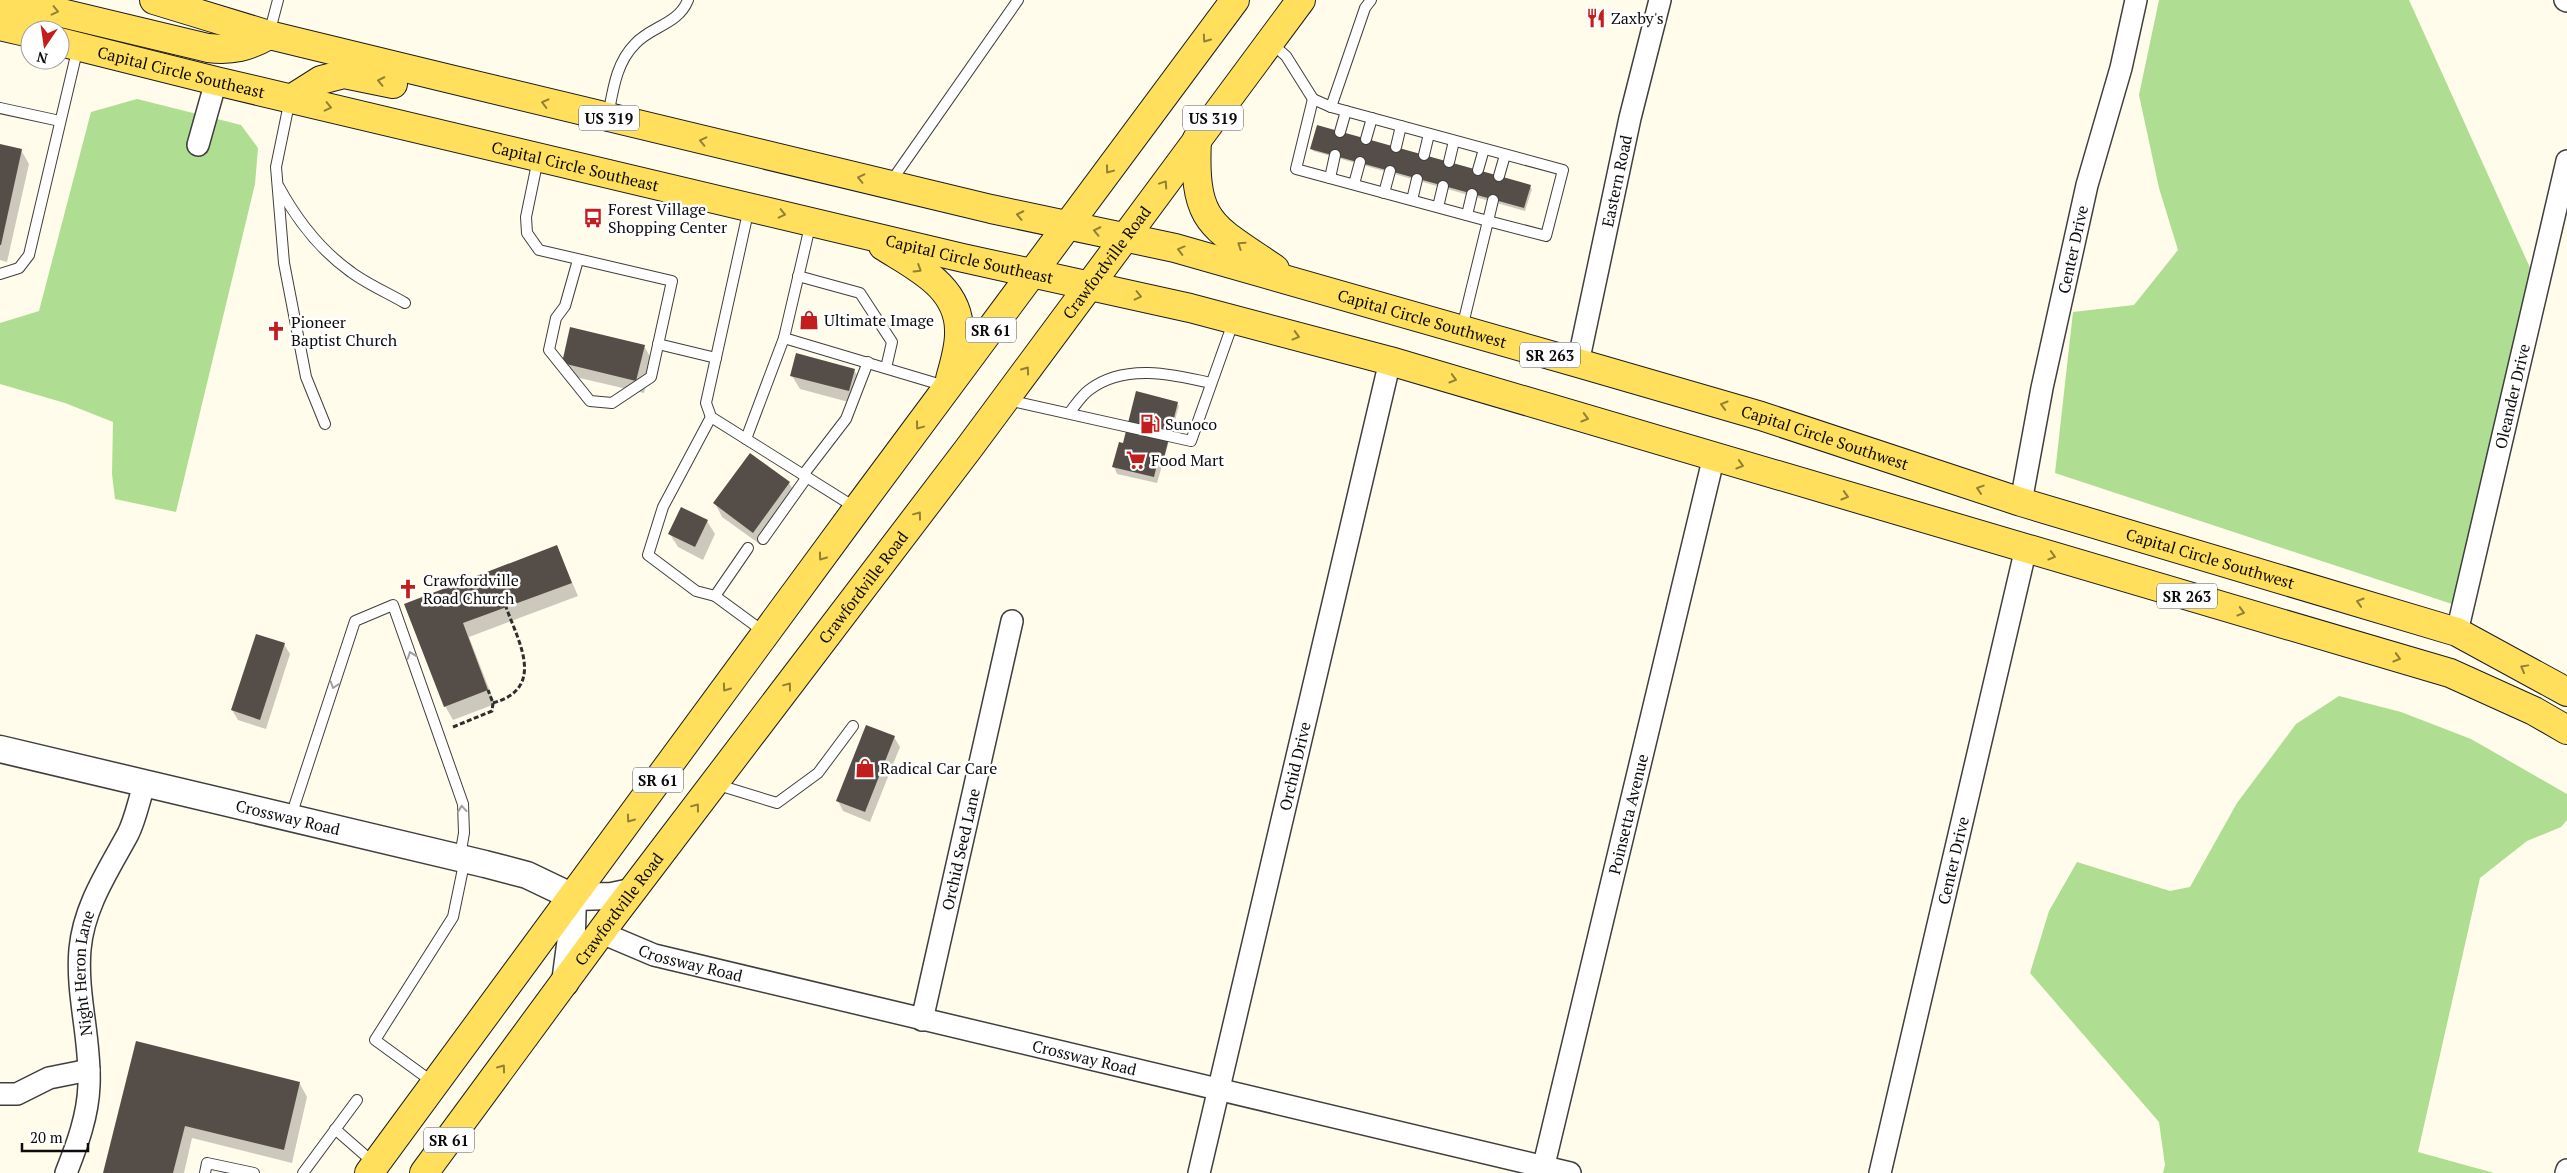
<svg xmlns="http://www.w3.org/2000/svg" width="2567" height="1173" viewBox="0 0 2567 1173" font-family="'PT Serif',serif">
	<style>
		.forest { fill: #afdd91 }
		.shadow { fill: #0003 }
		.building { fill: #554e48 }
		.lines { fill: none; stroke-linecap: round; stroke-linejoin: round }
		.service-casing { stroke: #3f3f3f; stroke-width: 12 }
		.minor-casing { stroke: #3f3f3f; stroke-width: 24 }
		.tertiary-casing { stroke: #3f3f3f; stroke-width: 29 }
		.primary-casing { stroke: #1d1d1d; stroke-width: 30 }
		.path { stroke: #2e2e2e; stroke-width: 3; stroke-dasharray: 5 2.5; stroke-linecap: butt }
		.service { stroke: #fff; stroke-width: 10 }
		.minor { stroke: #fff; stroke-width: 21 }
		.tertiary { stroke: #fff; stroke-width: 26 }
		.primary { stroke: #ffdf5b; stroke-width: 28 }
		.oneway { stroke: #928037 }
		.oneway2 { stroke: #9e9e9e }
		.labels { text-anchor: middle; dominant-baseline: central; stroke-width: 5; stroke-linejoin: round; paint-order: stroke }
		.shield { fill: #fff; stroke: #555; stroke-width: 1 }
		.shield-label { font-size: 15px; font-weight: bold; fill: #0c0c0c }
		.poi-label { font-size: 16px; fill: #0c0c0c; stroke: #fff; text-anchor: start }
		.street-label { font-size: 16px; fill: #0c0c0c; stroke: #fff }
	</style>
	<rect width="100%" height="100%" fill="#fffceb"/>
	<g class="forest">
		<polygon points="2159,0 2409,0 2531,270 2452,604 2055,473 2073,312 2134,305 2178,250 2159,188 2139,95"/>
		<polygon points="137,99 241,125 258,148 255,184 176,512 115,499 112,474 113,422 65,403 0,384 0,323 39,311 91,112"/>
		<polygon points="2339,696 2401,712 2471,739 2567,794 2567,820 2561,827 2527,841 2480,878 2418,1152 2494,1173 2163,1173 2165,1165 2159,1122 2030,973 2049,911 2077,862 2170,891 2190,887 2237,803 2296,724"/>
	</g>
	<g class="shadow">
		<polygon points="0,145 21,150 29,164 7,262 0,260"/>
		<polygon points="1312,148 1530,186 1532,189 1525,211 1313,151"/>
		<polygon points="644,346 652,360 644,393 571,376 563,362"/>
		<polygon points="854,370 862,383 856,404 800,389 792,376"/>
		<polygon points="1177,403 1179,406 1157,483 1117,474 1114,467 1124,444"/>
		<polygon points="789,483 797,496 761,545 722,517 715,503"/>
		<polygon points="707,521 715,534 703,560 678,547 670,534"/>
		<polygon points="557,547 578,596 469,637 495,704 453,720 445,706 406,604"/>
		<polygon points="284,644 290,654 266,729 238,720 232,710"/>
		<polygon points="894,737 900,747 870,822 843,811 838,801"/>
		<polygon points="136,1043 300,1084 307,1097 292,1163 192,1138 184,1173 104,1173"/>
	</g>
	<g class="building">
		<polygon points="1317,125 1531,185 1524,208 1310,149"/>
		<polygon points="0,144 22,149 1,245 0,245"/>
		<polygon points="570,327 645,345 636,381 562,363"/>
		<polygon points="796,353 855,369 849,391 790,376"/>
		<polygon points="1136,391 1178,402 1164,458 1159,456 1154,477 1112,467 1119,442 1123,443"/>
		<polygon points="750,453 790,482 753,533 713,503"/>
		<polygon points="681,507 708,520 695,547 668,534"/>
		<polygon points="557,545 572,583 463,623 488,690 444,707 404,604"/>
		<polygon points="256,634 285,643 260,720 231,710"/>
		<polygon points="866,725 895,736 865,812 836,801"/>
		<polygon points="136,1041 300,1082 284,1150 185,1126 173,1173 103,1173"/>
	</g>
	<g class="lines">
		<defs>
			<g id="service">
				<polyline points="269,34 278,0"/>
				<polyline points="1271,43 1286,56 1313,99"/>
				<polyline points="290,99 276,167 284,263 306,377 325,424"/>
				<polyline points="1331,107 1365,8 1371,0"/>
				<polyline points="0,108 60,121"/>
				<path d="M608,116c5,-26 8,-53 27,-72 16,-18 43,-19 53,-44"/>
				<polyline points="1340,132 1346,111"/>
				<polyline points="1366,139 1372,118"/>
				<polyline points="1396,147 1401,126"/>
				<polyline points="1424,155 1429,134"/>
				<polyline points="538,159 526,217 527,233 539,250 672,281 651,377 612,403 590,401 549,350 556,318 565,306 578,260"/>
				<polyline points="1449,162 1454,141"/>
				<polyline points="1478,170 1484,149"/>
				<polyline points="1499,176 1505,155"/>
				<polyline points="1330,178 1335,155"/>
				<polyline points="890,183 1018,0"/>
				<polyline points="1354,184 1360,162"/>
				<path d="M279,187c18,33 41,63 72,85 16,12 37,21 54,31"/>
				<polyline points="1384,193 1390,171"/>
				<polyline points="1412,200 1417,179"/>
				<polyline points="1438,207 1443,186"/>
				<polyline points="749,208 706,403 711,417 856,508"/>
				<polyline points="1467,215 1472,194"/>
				<polyline points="0,274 19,268 29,255 78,47"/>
				<polyline points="798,276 860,293 892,342 886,368"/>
				<polyline points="1462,328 1488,221 1296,169 1313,99 1331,107 1563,170 1546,236 1488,221 1493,200"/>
				<polyline points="784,338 945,386"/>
				<polyline points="658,344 716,358"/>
				<polyline points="1008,400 1191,441 1234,320"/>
				<path d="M1069,413c6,-7 12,-17 20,-23 35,-27 83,-16 122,-7"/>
				<polyline points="711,417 663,507 648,555 696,591 715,596 764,632"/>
				<polyline points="746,439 784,338 811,222"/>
				<polyline points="803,475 846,419 868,362"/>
				<polyline points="763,539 807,477"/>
				<polyline points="715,596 748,548"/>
				<polyline points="715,784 777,803 818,773 853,726"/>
				<polyline points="291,816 355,621 393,605 463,804 464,833 460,856"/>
				<polyline points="434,1083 375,1040 453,917 465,859"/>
				<polyline points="335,1129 375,1164"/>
				<polyline points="205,1173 207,1163 254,1173"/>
				<polyline points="303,1173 357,1100"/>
			</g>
			<g id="minor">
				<polyline points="2565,0 2567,1"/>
				<polyline points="198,145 216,81"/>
				<path id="s1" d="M1578,363l52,-245 30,-118"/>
				<path id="s2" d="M2021,502l21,-114 45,-203 34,-117 15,-68"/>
				<path id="s3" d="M2457,632l110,-471"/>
				<path id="s4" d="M602,933l52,22 916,218"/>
				<path id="s5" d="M922,1020l90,-399"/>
				<polyline points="0,1094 17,1094 49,1078 89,1070"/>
				<path id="s6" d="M66,1173c11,-28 22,-57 23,-88 2,-46 -13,-90 -9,-136 4,-43 28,-78 48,-115 8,-16 11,-35 17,-51"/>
				<path id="s7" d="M1199,1173l191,-812"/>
				<path id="s8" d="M1542,1173l172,-717"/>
				<path id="s9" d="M1880,1173l146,-625"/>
				<polyline points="2566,1173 2567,1170"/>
			</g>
			<g id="tertiary">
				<path id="s10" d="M0,749l485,115 42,11 46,22 39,-1 19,-4"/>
				<polyline points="565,983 572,930 573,897"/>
			</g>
			<g id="primary">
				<path d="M7,0l201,48c24,3 40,-1 61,-13"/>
				<path id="s11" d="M154,0l115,35 177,43 545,131 184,39 403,115 183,53 260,86 436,130 110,60"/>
				<polyline points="0,26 30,33"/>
				<path id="s12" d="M60,42l156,39 747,177 227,50 200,53 1060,312 84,38 33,19"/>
				<polyline points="291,99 321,80 344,74 393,84"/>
				<path d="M1197,139c-4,85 14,86 78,130"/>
				<path d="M883,246c33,21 78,41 76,88 0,15 -5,30 -9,45"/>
				<polyline points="369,1173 857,509 1235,0"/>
				<path id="s13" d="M424,1173l189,-257 356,-468 332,-448"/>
			</g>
		</defs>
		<use href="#service" class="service-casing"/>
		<use href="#minor" class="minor-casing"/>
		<use href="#tertiary" class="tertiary-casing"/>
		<use href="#primary" class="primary-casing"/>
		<g class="path">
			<path d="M493,703c53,-15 26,-60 13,-96"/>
			<polyline points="453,727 492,711 493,703 488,690"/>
		</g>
		<use href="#service" class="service"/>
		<use href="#minor" class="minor"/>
		<use href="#tertiary" class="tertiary"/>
		<use href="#primary" class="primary"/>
	</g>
	<defs><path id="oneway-chevron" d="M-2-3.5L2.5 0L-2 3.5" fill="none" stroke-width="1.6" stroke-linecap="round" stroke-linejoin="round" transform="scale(1.25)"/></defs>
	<g class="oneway">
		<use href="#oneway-chevron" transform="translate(55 11) rotate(13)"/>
		<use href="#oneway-chevron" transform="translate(1206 39) rotate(125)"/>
		<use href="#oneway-chevron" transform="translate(381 81) rotate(-168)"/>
		<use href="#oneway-chevron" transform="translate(545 103) rotate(-166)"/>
		<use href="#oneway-chevron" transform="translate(328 107) rotate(13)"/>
		<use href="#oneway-chevron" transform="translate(703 141) rotate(-167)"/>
		<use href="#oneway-chevron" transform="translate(1109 170) rotate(127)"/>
		<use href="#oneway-chevron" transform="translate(861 178) rotate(-167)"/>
		<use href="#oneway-chevron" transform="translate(1164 184) rotate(-56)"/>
		<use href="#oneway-chevron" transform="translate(782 214) rotate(13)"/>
		<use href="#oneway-chevron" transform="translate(1020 215) rotate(-168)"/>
		<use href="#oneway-chevron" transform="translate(1097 231) rotate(-168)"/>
		<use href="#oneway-chevron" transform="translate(1241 245) rotate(-146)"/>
		<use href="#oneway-chevron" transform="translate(1181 250) rotate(-165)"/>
		<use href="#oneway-chevron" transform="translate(918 269) rotate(32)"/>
		<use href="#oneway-chevron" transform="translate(1138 296) rotate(13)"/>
		<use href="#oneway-chevron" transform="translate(1296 336) rotate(15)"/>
		<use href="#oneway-chevron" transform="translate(1026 370) rotate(-54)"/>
		<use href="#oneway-chevron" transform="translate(1453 379) rotate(16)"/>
		<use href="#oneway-chevron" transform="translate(1724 405) rotate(-164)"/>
		<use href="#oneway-chevron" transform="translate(1585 418) rotate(16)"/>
		<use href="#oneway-chevron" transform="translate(919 426) rotate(127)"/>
		<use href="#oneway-chevron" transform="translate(1740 465) rotate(17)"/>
		<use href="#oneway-chevron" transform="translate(1980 489) rotate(-162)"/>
		<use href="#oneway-chevron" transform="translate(1845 496) rotate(16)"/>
		<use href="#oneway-chevron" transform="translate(918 515) rotate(-53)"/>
		<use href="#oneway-chevron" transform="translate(2052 556) rotate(16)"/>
		<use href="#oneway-chevron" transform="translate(822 557) rotate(126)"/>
		<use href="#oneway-chevron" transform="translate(2360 602) rotate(-163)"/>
		<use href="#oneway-chevron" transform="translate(2241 612) rotate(16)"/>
		<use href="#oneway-chevron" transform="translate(2397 658) rotate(16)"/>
		<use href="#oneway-chevron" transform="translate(2524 668) rotate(-151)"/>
		<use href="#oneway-chevron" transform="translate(788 686) rotate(-53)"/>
		<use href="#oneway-chevron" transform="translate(726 688) rotate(126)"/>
		<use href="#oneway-chevron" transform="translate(696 807) rotate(-53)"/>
		<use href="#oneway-chevron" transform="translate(630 819) rotate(126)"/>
		<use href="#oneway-chevron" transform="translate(502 1068) rotate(-54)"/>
	</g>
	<g class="oneway2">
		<use href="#oneway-chevron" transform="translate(411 655) rotate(-109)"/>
		<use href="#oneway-chevron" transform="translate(334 685) rotate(108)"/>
		<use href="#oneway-chevron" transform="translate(462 809) rotate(-95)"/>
	</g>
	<defs>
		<symbol id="restaurant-bare" viewBox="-9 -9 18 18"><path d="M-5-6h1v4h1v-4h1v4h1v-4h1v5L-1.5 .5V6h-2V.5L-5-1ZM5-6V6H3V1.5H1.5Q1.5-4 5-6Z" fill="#c31d1d" stroke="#fff" stroke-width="2.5" paint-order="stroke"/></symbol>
		<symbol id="bus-bare" viewBox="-9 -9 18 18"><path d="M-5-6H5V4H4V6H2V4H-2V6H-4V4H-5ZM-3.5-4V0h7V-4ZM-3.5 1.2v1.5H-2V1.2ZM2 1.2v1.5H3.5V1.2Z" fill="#c31d1d" stroke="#fff" stroke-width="2.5" paint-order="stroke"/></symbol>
		<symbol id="shop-bare" viewBox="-9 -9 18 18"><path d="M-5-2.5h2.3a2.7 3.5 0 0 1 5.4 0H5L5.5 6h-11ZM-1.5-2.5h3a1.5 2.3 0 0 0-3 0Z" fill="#c31d1d" stroke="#fff" stroke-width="2.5" paint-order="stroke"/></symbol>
		<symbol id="church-bare" viewBox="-9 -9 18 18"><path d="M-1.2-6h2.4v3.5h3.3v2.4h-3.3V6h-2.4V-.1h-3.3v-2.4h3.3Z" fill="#c31d1d" stroke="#fff" stroke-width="2.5" paint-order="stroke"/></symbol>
		<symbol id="fuel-bare" viewBox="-9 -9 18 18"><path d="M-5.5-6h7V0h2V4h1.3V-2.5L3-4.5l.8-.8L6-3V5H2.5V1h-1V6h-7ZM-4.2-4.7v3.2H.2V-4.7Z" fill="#c31d1d" stroke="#fff" stroke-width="2.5" paint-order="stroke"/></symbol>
		<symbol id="supermarket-bare" viewBox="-9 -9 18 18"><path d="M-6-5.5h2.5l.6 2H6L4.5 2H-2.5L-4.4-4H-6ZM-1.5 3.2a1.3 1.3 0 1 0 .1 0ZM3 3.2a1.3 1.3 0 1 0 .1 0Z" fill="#c31d1d" stroke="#fff" stroke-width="2.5" paint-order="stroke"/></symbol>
	</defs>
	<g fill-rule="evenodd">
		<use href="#restaurant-bare" x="1582" y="4" width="28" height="28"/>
		<use href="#bus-bare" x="579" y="204" width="28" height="28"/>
		<use href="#shop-bare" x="795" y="306" width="28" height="28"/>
		<use href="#church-bare" x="262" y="317" width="28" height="28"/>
		<use href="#fuel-bare" x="1136" y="410" width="28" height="28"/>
		<use href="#supermarket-bare" x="1122" y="446" width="28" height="28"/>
		<use href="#church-bare" x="394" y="575" width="28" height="28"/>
		<use href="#shop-bare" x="851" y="754" width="28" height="28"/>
	</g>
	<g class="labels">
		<g class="shield">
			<rect x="579" y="105.5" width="60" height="25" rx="4"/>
			<rect x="1183" y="105.5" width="60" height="25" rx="4"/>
			<rect x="966" y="317.5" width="50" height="25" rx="4"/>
			<rect x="1520" y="342.5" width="60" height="25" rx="4"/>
			<rect x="2157" y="583.5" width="60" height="25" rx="4"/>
			<rect x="633" y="767.5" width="50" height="25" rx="4"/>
			<rect x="424" y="1127.5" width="50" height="25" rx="4"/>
		</g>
		<g class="shield-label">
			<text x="609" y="118">US 319</text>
			<text x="1213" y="118">US 319</text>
			<text x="991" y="330">SR 61</text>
			<text x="1550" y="355">SR 263</text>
			<text x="2187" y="596">SR 263</text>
			<text x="658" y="780">SR 61</text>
			<text x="449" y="1140">SR 61</text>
		</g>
		<g class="poi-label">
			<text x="1611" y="18">Zaxby's</text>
			<text x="608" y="209">Forest Village<tspan x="608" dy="18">Shopping Center</tspan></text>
			<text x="824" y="320">Ultimate Image</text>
			<text x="291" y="322">Pioneer<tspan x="291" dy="18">Baptist Church</tspan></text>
			<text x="1165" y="424">Sunoco</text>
			<text x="1151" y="460">Food Mart</text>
			<text x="423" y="580">Crawfordville<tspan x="423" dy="18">Road Church</tspan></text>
			<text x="880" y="768">Radical Car Care</text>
		</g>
		<g class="street-label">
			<text stroke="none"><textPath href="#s12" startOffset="125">Capital Circle Southeast</textPath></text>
			<text stroke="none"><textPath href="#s12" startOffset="530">Capital Circle Southeast</textPath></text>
			<text stroke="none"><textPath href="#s1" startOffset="186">Eastern Road</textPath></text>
			<text stroke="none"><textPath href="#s2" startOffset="258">Center Drive</textPath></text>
			<text stroke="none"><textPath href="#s12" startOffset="935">Capital Circle Southeast</textPath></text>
			<text stroke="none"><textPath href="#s13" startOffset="1138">Crawfordville Road</textPath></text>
			<text stroke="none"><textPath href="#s11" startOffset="1308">Capital Circle Southwest</textPath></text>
			<text stroke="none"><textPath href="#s3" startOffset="242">Oleander Drive</textPath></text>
			<text stroke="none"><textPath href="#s11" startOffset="1728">Capital Circle Southwest</textPath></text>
			<text stroke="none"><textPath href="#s11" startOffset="2132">Capital Circle Southwest</textPath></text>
			<text stroke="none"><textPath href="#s13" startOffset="732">Crawfordville Road</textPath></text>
			<text stroke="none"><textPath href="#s7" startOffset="418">Orchid Drive</textPath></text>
			<text stroke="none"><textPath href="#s8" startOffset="369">Poinsetta Avenue</textPath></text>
			<text stroke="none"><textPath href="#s10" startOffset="296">Crossway Road</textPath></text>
			<text stroke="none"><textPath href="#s5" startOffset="175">Orchid Seed Lane</textPath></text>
			<text stroke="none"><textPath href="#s9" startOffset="321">Center Drive</textPath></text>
			<text stroke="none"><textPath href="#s13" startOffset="328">Crawfordville Road</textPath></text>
			<text stroke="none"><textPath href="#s4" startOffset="94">Crossway Road</textPath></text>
			<text stroke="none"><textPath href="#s6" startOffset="204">Night Heron Lane</textPath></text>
			<text stroke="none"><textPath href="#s4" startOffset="499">Crossway Road</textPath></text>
		</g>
	</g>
	<g transform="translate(45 45) rotate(193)"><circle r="24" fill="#ffffff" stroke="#9e9e9e"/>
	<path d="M0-4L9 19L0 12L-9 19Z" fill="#c31d1d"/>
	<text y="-8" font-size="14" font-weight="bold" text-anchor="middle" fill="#0c0c0c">N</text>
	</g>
	<path d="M22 1143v8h66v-8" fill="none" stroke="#0c0c0c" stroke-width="2.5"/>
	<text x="30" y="1143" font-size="15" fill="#0c0c0c" stroke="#ffffff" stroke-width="4" paint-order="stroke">20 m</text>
</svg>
